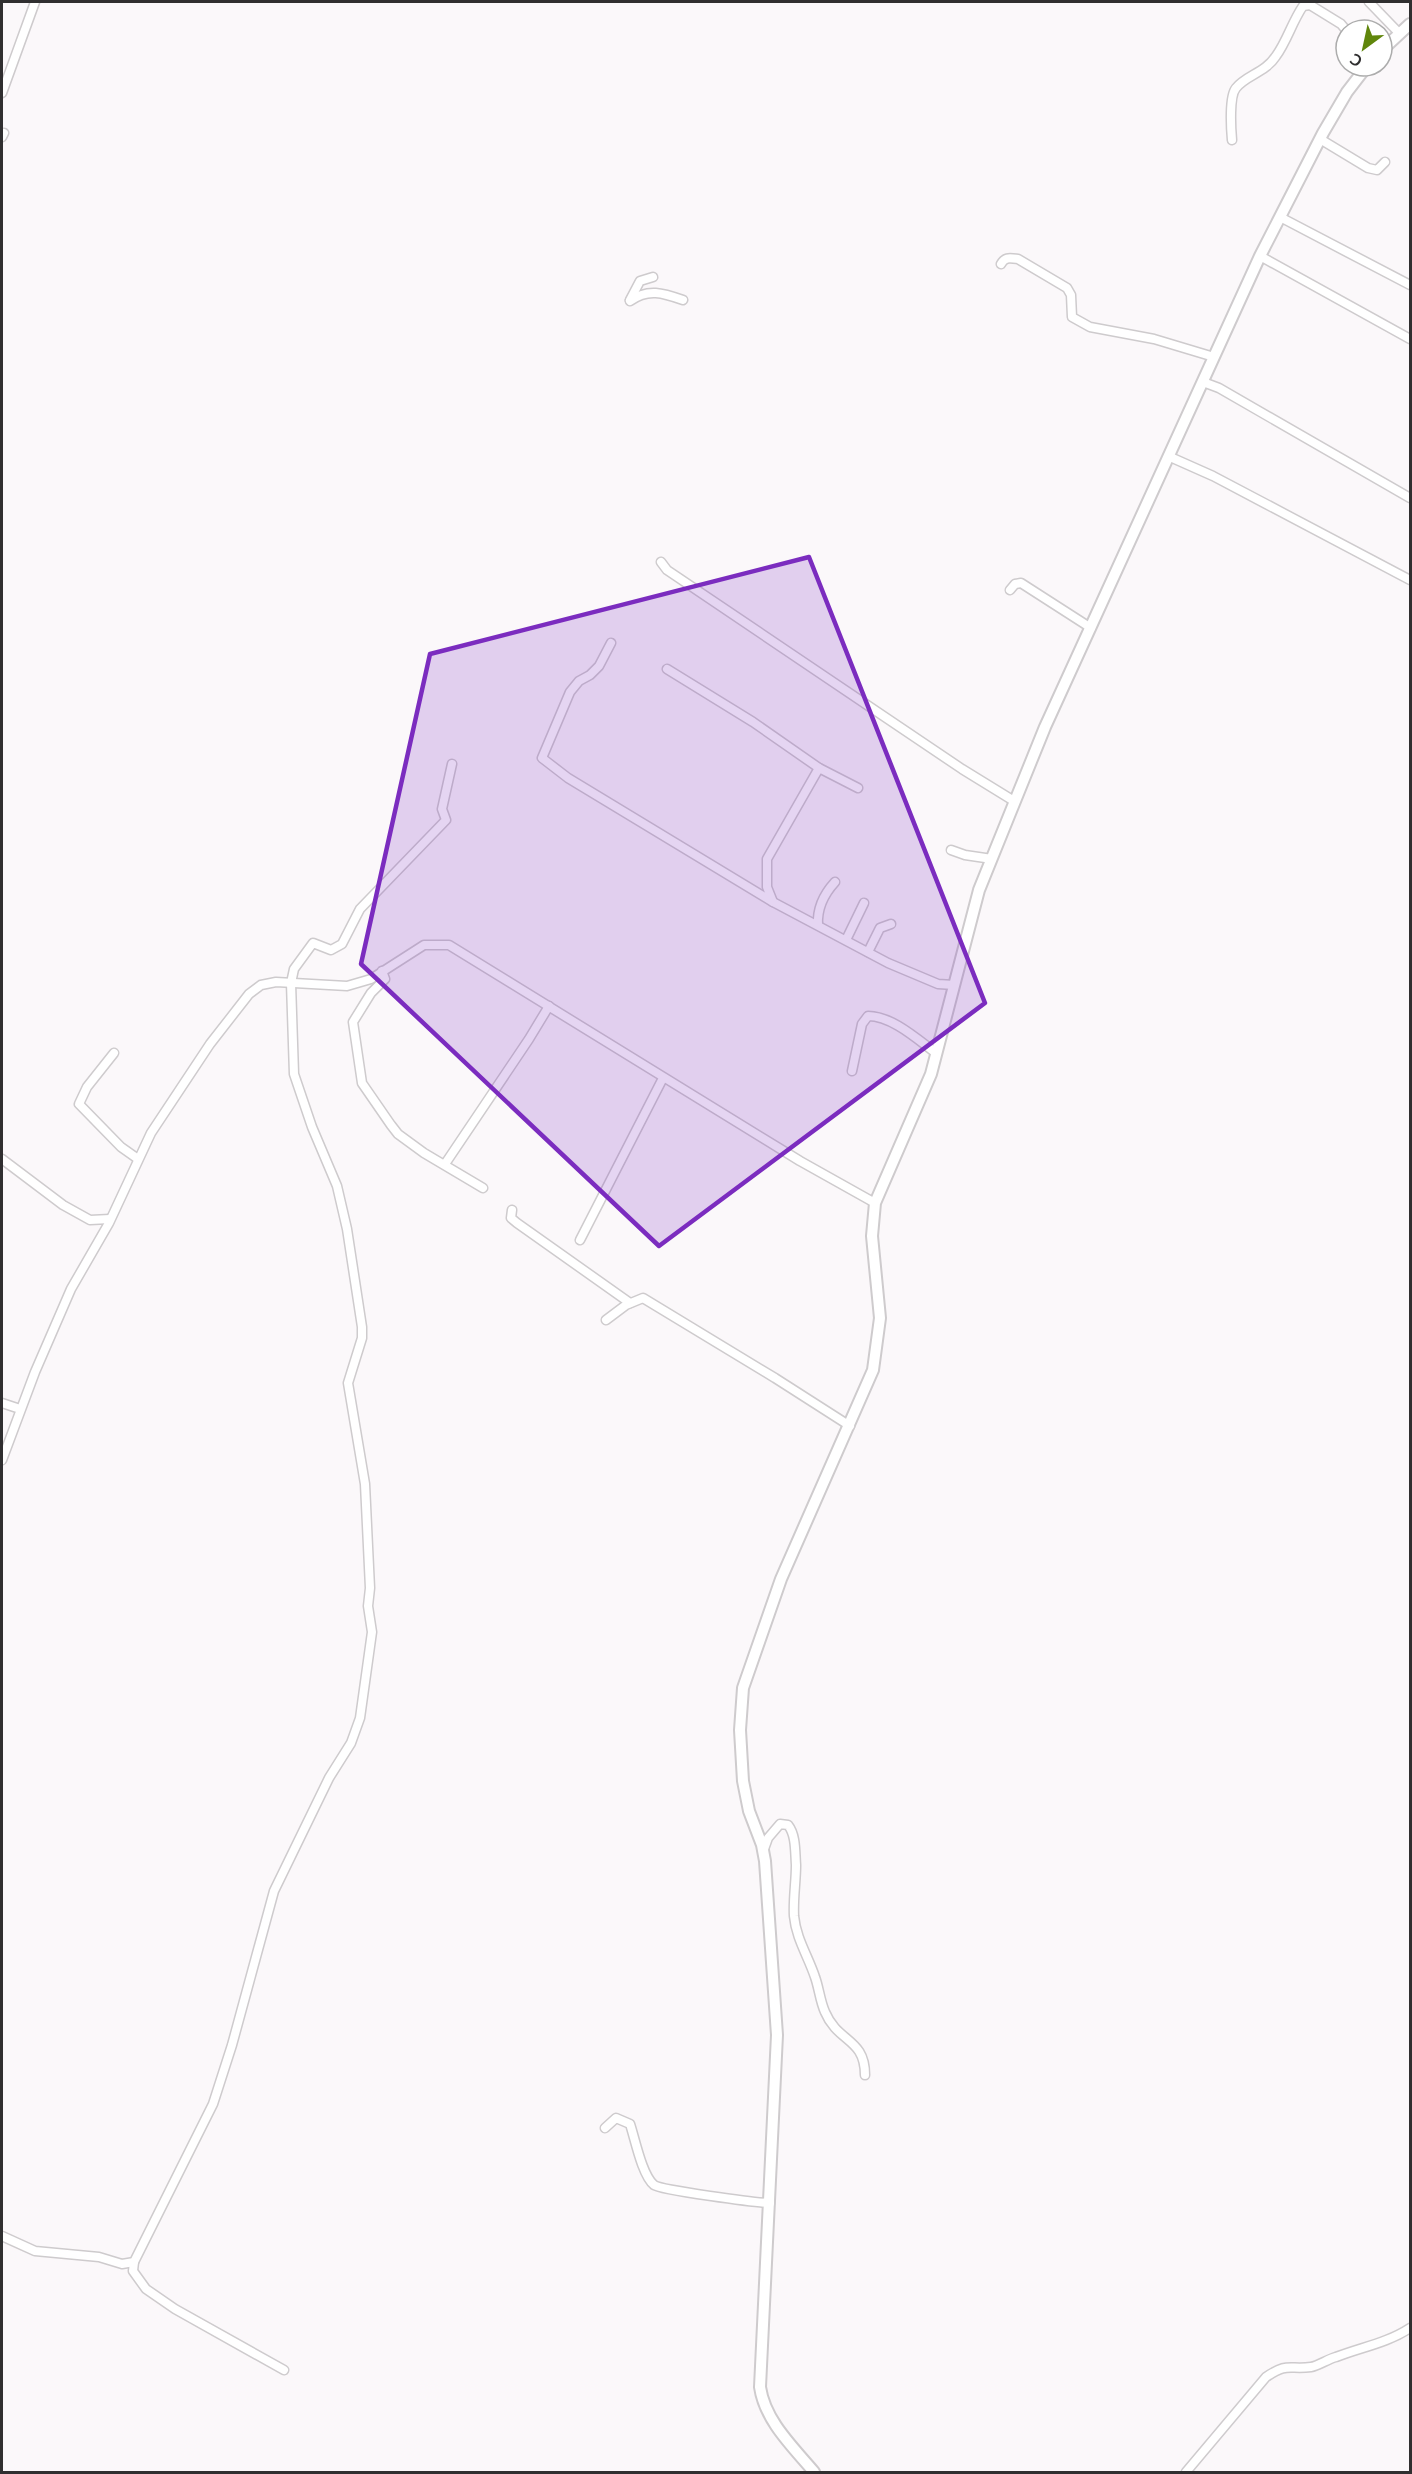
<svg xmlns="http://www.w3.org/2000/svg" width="1412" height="2474" viewBox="0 0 1412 2474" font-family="Mulish,sans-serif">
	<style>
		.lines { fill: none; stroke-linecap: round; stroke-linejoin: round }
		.minor-casing { stroke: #cecbcd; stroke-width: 11 }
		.tertiary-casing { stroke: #cecbcd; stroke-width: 14 }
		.minor { stroke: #fff; stroke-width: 8 }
		.tertiary { stroke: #fff; stroke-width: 10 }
		.marked { fill: #7b2cbf; fill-opacity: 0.2; stroke: #7b2cbf; stroke-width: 4.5; stroke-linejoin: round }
	</style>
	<rect width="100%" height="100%" fill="#fbf8fa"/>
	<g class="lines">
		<defs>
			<g id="minor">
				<polyline points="1369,2 1399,33"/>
				<polyline points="1307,3 1341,24 1346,30"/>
				<polyline points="2,93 35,2"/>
				<polyline points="2,137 4,133"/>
				<polyline points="1320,139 1368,168 1377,170 1385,162"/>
				<path d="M1232,140c-1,-11 -3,-44 4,-52 10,-13 29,-15 40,-32 11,-15 16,-34 27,-50l7,-1"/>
				<polyline points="1280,217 1410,285"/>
				<polyline points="1260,256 1410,339"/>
				<path d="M1001,264c4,-7 8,-6 17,-5l49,29 4,7 1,22 18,10 64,12 60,18"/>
				<polyline points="630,300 640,281 653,277"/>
				<path d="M630,301c18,-13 33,-8 53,-1"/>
				<polyline points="1203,382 1219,388 1410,498"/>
				<polyline points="1168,456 1213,476 1410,580"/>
				<polyline points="661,562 667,570 962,769 1014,801"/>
				<polyline points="1010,590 1015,584 1021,583 1091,628"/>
				<polyline points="611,643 599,666 590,675 579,681 570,692 542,758 568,778 773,902"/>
				<polyline points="667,669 753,722 819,768"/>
				<polyline points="858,788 819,768 767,859 767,887 773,902 888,963 938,984 954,985"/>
				<polyline points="951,850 965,855 992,859"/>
				<path d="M818,925c-1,-16 6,-31 17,-43"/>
				<polyline points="846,940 864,903"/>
				<polyline points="868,952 880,928 891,924"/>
				<polyline points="382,971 385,979 371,993 353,1022 362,1083 391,1125 398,1134 424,1153 483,1188"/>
				<polyline points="114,1053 87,1087 79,1104 121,1147 138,1159"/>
				<path d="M852,1071l10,-47 6,-8c24,0 49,23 68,37"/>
				<polyline points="2,1159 63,1205 90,1220 110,1219"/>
				<polyline points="445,1164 529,1039 549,1006"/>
				<polyline points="512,1210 511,1218 517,1223 630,1303"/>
				<polyline points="580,1240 663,1078"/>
				<polyline points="606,1320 626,1305 643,1298 775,1378 850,1426"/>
				<polyline points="2,1403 20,1409"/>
				<polyline points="2,1460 35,1372 71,1289 109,1223 151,1133 210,1044 249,994 261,985 276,982 347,986 371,979 424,945 449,945 800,1161 875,1203"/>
				<path d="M763,1852l5,-14 12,-14 8,1c8,10 7,26 8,40 0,17 -3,34 -2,51 2,22 14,40 21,61 4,11 5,24 10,35 13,31 40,26 40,63"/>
				<path d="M605,2128l11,-10 14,6c5,15 12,51 24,61 7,5 103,18 116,18"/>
				<polyline points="2,2236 35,2251 99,2257 122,2264 134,2262 213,2104 232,2045 274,1891 329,1778 351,1743 360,1718 372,1632 368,1606 370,1588 365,1484 348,1383 362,1338 362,1327 347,1229 337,1186 312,1127 294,1074 291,983 294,969 313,943 331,950 342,944 360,909 446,820 442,809 452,764"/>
				<polyline points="134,2262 133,2271 146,2289 175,2309 284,2370"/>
				<path d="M1186,2472l80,-95c22,-15 23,-7 45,-10 7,-1 17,-8 25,-10 26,-10 51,-14 74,-29"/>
			</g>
			<g id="tertiary">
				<polyline points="1382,50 1410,24"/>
				<path d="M814,2472c-21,-25 -49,-51 -54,-85l17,-352 -12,-174 -3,-16 -13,-34 -6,-30 -3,-51 3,-42 38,-109 92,-209 7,-52 -8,-82 3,-33 56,-129 48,-184 66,-163 215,-471 63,-123 24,-41 20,-26"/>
			</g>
		</defs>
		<use href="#minor" class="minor-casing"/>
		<use href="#tertiary" class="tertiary-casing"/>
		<use href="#minor" class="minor"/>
		<use href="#tertiary" class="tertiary"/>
	</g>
	<path class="marked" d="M809,557l176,446 -326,243 -298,-282 69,-310z"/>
	<rect width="1412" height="2474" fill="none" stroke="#302f30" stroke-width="6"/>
	<g transform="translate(1364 48) rotate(213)"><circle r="28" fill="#ffffff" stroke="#acacac" stroke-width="1.5"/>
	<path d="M0-4.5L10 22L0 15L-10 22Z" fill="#60860b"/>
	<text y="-9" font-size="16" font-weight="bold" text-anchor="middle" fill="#302f30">С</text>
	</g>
</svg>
